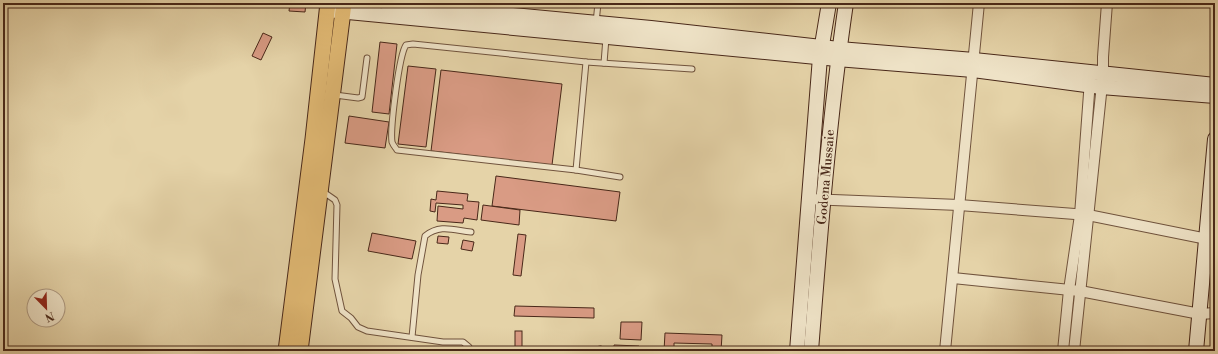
<svg xmlns="http://www.w3.org/2000/svg" width="1218" height="354" viewBox="0 0 1218 354" font-family="'Libre Bodoni',serif">
	<style>
		.building { fill: #d99b84; stroke: #492819 }
		.lines { fill: none; stroke-linecap: round; stroke-linejoin: round }
		.lane-casing { stroke: #70533d; stroke-width: 7 }
		.street-casing { stroke: #70533d; stroke-width: 12 }
		.secondary-casing { stroke: #492819; stroke-width: 16 }
		.primary-casing { stroke: #492819; stroke-width: 17 }
		.lane { stroke: #eee2c6; stroke-width: 5 }
		.street { stroke: #eee2c6; stroke-width: 10 }
		.secondary { stroke: #eee2c6; stroke-width: 14 }
		.primary { stroke: #e2ba74; stroke-width: 15 }
		.labels { text-anchor: middle; dominant-baseline: central; stroke-width: 3.5; stroke-linejoin: round; paint-order: stroke }
		.street-label { font-size: 13px; fill: #492819; stroke: #eee2c6 }
	</style>
	<rect width="100%" height="100%" fill="#e5d3a8"/>
	<filter id="stains"><feTurbulence type="fractalNoise" baseFrequency=".005" numOctaves="4"/><feColorMatrix values="0 0 0 0 .2 0 0 0 0 .09 0 0 0 0 .02 0 0 0 .5 -.17"/></filter>
	<radialGradient id="worn" r=".72"><stop offset=".6" stop-color="#630" stop-opacity="0"/><stop offset="1" stop-color="#630" stop-opacity=".3"/></radialGradient>
	<g class="building">
		<polygon points="290,3 306,3 305,12 289,11"/>
		<polygon points="263,33 272,37 261,60 252,56"/>
		<polygon points="380,42 397,44 389,114 372,112"/>
		<polygon points="408,66 436,69 426,147 398,144"/>
		<polygon points="441,70 562,84 552,165 431,151"/>
		<polygon points="349,116 389,122 385,148 345,143"/>
		<polygon points="496,176 620,192 616,221 492,206"/>
		<polygon points="437,191 468,194 467,201 479,202 477,220 464,218 463,223 437,221 438,206 463,209 463,205 436,203 435,212 430,211 431,199 436,200"/>
		<polygon points="483,205 520,210 519,225 481,220"/>
		<polygon points="372,233 416,241 412,259 368,251"/>
		<polygon points="518,234 526,235 521,276 513,275"/>
		<polygon points="438,236 449,237 448,244 437,243"/>
		<polygon points="463,240 474,242 472,251 461,249"/>
		<polygon points="515,306 594,308 594,318 514,316"/>
		<polygon points="621,322 642,322 641,340 620,339"/>
		<rect x="515" y="331" width="7" height="20"/>
		<polygon points="665,333 722,335 721,351 712,351 712,344 674,343 674,351 664,351"/>
		<polygon points="614,345 639,346 639,351 614,351"/>
	</g>
	<g class="lines">
		<defs>
			<g id="lane">
				<polyline points="596,23 598,3"/>
				<polyline points="604,63 606,38"/>
				<polyline points="335,95 358,98 362,97 367,58"/>
				<polyline points="576,170 586,62"/>
				<path d="M620,177l-44,-7 -179,-20c-2,-3 -4,-5 -5,-8 -2,-13 7,-87 14,-97l7,-1 173,18 106,7"/>
				<polyline points="322,191 335,200 337,205 335,279 342,311 351,318 358,327 367,331 443,342 463,342 469,347 470,351"/>
				<path d="M412,337l6,-62 7,-39c15,-12 28,-6 46,-4"/>
				<polyline points="600,349 601,351"/>
			</g>
			<g id="street">
				<polyline points="808,199 959,205 1088,215 1207,239 1215,239"/>
				<polyline points="953,278 1080,291 1200,314 1215,313"/>
				<polyline points="945,351 979,3"/>
				<polyline points="1063,351 1069,290 1080,215 1090,80"/>
				<polyline points="1074,351 1103,75 1103,57 1107,3"/>
			</g>
			<g id="secondary">
				<polyline points="386,3 651,28 839,49 974,60 1215,85"/>
				<polyline points="327,10 837,59 973,70 1101,87 1215,96"/>
				<polyline points="797,351 820,57 829,3"/>
				<path d="M811,351c9,-116 18,-232 35,-348"/>
				<polyline points="1196,351 1215,139"/>
			</g>
			<g id="primary">
				<polyline points="286,351 313,139 328,3"/>
				<polyline points="300,351 344,3"/>
			</g>
		</defs>
		<use href="#lane" class="lane-casing"/>
		<use href="#street" class="street-casing"/>
		<use href="#secondary" class="secondary-casing"/>
		<use href="#primary" class="primary-casing"/>
		<use href="#lane" class="lane"/>
		<use href="#street" class="street"/>
		<use href="#secondary" class="secondary"/>
		<use href="#primary" class="primary"/>
	</g>
	<g class="labels">
		<g class="street-label">
			<text transform="translate(826 177) rotate(-85)">Godena Mussaie</text>
		</g>
	</g>
	<rect width="1218" height="354" fill="none" stroke="#e5d3a8" stroke-width="16"/>
	<rect x="4" y="4" width="1210" height="346" fill="none" stroke="#492819" stroke-width="2"/>
	<rect x="8" y="8" width="1202" height="338" fill="none" stroke="#492819"/>
	<g transform="translate(46 308) rotate(157)"><circle r="19" fill="#eee2c6" stroke="#ac9881"/>
	<path d="M0-3L7 15L0 10L-7 15Z" fill="#8f2418"/>
	<text y="-6" font-size="11" font-weight="bold" text-anchor="middle" fill="#492819">N</text>
	</g>
	<rect width="100%" height="100%" filter="url(#stains)"/>
	<rect width="100%" height="100%" fill="url(#worn)"/>
</svg>
